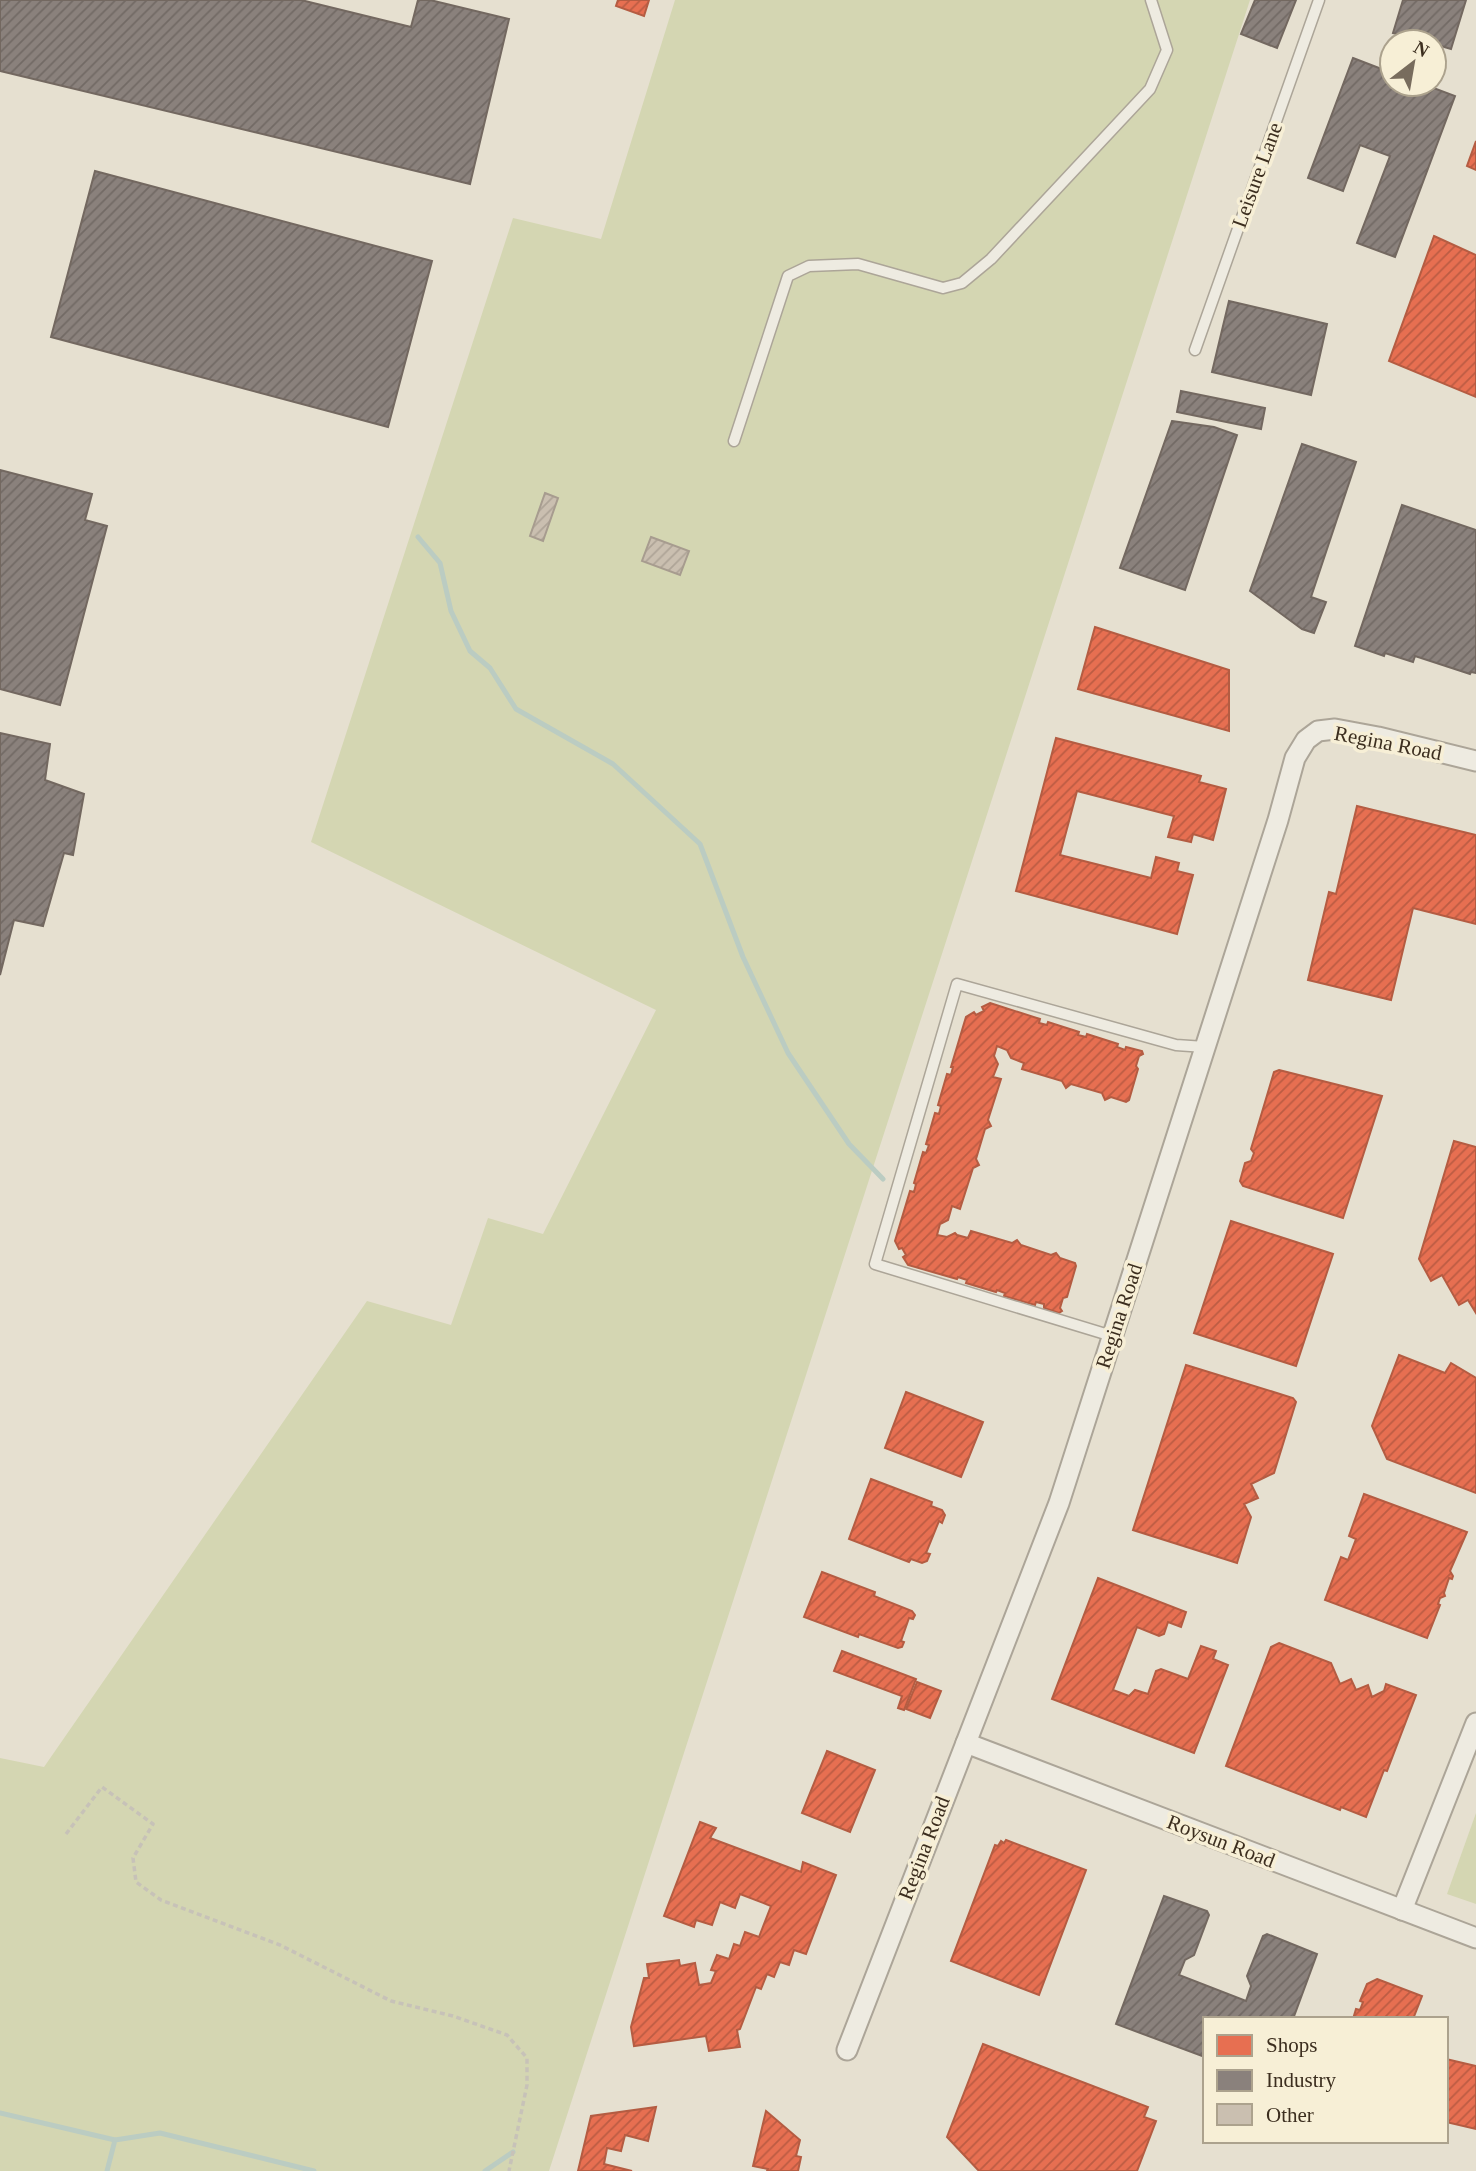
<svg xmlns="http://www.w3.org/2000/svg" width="1476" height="2171" viewBox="0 0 1476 2171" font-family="Georgia,serif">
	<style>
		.grass { fill: #d4d6b2 }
		.shops { fill: url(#shops-hatch); stroke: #b45c42; stroke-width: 2 }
		.industry { fill: url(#industry-hatch); stroke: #736860; stroke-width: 2 }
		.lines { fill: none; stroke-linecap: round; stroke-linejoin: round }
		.stream { stroke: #bbccc2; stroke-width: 5 }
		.building { fill: url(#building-hatch); stroke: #a79c8f; stroke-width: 2 }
		.lane-casing { stroke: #aca598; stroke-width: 13 }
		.street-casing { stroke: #aca598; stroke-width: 23 }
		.path { stroke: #c7c2b8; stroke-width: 3.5; stroke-dasharray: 5 3.5; stroke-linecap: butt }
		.lane { stroke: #eeebe1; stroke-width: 10 }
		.street { stroke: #eeebe1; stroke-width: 19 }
		.labels { text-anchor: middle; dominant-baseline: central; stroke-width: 7; stroke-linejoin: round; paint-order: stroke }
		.street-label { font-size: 21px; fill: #3c2e1f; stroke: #f7efd6 }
	</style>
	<defs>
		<pattern id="shops-hatch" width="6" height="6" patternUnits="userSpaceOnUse" patternTransform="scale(1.75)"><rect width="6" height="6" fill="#e76f51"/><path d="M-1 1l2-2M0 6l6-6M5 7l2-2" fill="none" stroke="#bc5c43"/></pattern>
		<pattern id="industry-hatch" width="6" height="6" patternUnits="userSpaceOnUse" patternTransform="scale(1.75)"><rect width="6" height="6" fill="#8a817c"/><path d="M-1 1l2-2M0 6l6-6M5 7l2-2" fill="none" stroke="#726a65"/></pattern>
		<pattern id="building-hatch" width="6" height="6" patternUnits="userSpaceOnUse" patternTransform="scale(1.75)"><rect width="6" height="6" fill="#cabfb0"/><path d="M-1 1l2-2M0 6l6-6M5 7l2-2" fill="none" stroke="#aea497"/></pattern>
	</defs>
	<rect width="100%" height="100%" fill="#e6e0d0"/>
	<g class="grass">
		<polygon points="675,0 1250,0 549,2171 0,2171 0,1758 44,1767 367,1301 451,1325 488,1218 543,1234 656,1010 311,842 513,218 601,239"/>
		<polygon points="1476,1813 1476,1904 1447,1894"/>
	</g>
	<g class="shops">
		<polygon points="618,0 649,0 644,16 616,6"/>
		<polygon points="1476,141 1476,170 1467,166"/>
		<polygon points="1434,236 1476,255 1476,397 1389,361"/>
		<polygon points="1095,627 1229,670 1229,731 1078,689"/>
		<polygon points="1056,738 1201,776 1199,782 1226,789 1213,840 1193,834 1191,842 1168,837 1174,816 1077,791 1060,855 1151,878 1156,857 1179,863 1177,871 1193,875 1177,934 1016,891"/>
		<polygon points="1357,806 1476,835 1476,924 1413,908 1391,1000 1308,980 1329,892 1336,894"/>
		<polygon points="990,1003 1040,1019 1039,1023 1047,1025 1048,1022 1079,1032 1078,1035 1086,1037 1087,1034 1118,1044 1117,1047 1125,1050 1126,1047 1142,1051 1143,1054 1139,1056 1136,1066 1138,1069 1129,1100 1126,1102 1111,1097 1105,1100 1102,1093 1071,1084 1066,1088 1062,1081 1022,1069 1024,1063 1011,1058 1007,1050 997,1046 994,1056 998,1064 993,1077 1001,1079 988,1120 991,1126 985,1129 976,1159 979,1165 973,1168 960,1209 952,1206 948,1220 940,1224 937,1235 947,1237 955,1233 957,1235 968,1238 971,1231 1012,1243 1017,1240 1021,1245 1051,1255 1056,1253 1060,1258 1075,1263 1076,1266 1067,1297 1063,1298 1060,1308 1062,1311 1059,1313 1044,1308 1044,1304 1036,1302 1035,1305 1004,1296 1005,1293 997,1290 996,1292 966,1283 967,1280 958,1277 957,1279 908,1265 903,1257 906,1255 902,1248 899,1249 895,1241 910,1191 914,1192 916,1184 914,1183 923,1152 926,1153 929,1145 926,1144 935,1113 939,1114 941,1106 938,1105 947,1074 951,1075 953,1067 951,1067 966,1017 974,1012 976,1015 984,1011 982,1007"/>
		<polygon points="1279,1070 1382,1096 1343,1218 1243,1186 1240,1181 1245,1163 1251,1161 1254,1153 1251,1149 1274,1072"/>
		<polygon points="1454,1141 1476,1147 1476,1313 1468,1300 1459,1305 1442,1275 1431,1281 1419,1259"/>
		<polygon points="1231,1221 1333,1254 1296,1366 1194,1333"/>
		<polygon points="1399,1355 1445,1373 1451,1363 1476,1378 1476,1493 1387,1459 1372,1426"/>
		<polygon points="1186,1365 1293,1398 1296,1402 1274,1473 1251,1484 1258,1498 1244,1504 1251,1517 1237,1563 1133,1530"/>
		<polygon points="906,1392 983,1422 961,1477 885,1448"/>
		<polygon points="871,1479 932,1502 931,1506 942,1510 945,1515 942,1523 939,1521 926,1553 930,1554 927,1561 922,1563 911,1559 909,1562 849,1539"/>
		<polygon points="1364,1494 1467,1532 1450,1571 1453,1576 1452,1579 1449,1578 1444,1593 1445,1596 1440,1598 1438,1604 1440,1605 1427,1638 1325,1600 1341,1557 1348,1560 1356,1539 1349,1536"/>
		<polygon points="822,1572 875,1592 874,1596 912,1611 915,1615 913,1619 909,1618 901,1641 904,1642 902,1647 898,1648 859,1634 858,1637 804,1617"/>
		<polygon points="1098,1578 1186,1612 1181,1627 1168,1622 1164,1634 1159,1636 1137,1627 1113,1690 1129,1696 1135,1690 1148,1694 1156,1671 1161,1669 1188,1679 1201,1646 1216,1651 1213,1659 1228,1665 1194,1753 1052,1699"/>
		<polygon points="1279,1643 1331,1663 1340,1684 1351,1679 1356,1690 1368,1685 1372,1697 1384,1691 1386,1684 1416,1695 1387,1771 1384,1770 1366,1817 1341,1807 1340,1810 1226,1766 1271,1647"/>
		<polygon points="842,1651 916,1679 904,1710 898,1708 902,1696 834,1671"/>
		<polygon points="917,1682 941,1691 930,1718 906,1709"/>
		<polygon points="827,1751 875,1770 850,1832 802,1813"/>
		<polygon points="700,1822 716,1828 710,1838 801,1872 803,1862 836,1875 806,1954 794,1950 789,1965 780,1962 774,1977 767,1974 761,1989 756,1987 740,2029 737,2030 740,2047 709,2051 706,2036 634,2046 631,2027 644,1978 649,1978 647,1964 679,1960 680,1966 695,1963 699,1985 711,1983 716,1971 711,1970 717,1955 729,1959 734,1944 740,1946 745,1932 759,1937 771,1906 740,1894 735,1908 720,1902 712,1925 696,1920 694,1927 664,1916"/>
		<polygon points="1006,1840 1086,1870 1039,1995 951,1961 995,1845 998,1846 1001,1841 1004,1843"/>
		<polygon points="1377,1979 1422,1996 1413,2019 1353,2019 1356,2009 1360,2010 1363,2002 1360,2001 1367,1984"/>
		<polygon points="983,2044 1148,2107 1144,2117 1156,2121 1137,2171 979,2171 947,2137"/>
		<polygon points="1446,2059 1476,2066 1476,2129 1446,2122"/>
		<polygon points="656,2107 648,2141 625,2135 621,2151 607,2148 604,2164 632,2171 578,2171 591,2116"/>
		<polygon points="766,2111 800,2140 796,2156 801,2157 798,2171 767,2171 768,2169 753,2166"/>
	</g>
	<g class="industry">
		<polygon points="0,0 301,0 411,27 418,0 430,0 509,19 470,184 0,71"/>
		<polygon points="1255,0 1296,0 1277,48 1241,34"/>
		<polygon points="1403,0 1466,0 1451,49 1434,44 1434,42 1426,42 1393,33"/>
		<polygon points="1353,58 1392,73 1392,84 1423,84 1455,96 1395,257 1357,243 1390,156 1360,145 1343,191 1308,178"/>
		<polygon points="95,171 432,261 388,427 51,337"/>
		<polygon points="1229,301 1327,324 1311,395 1212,372"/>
		<polygon points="1181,391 1265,408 1261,429 1177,412"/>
		<polygon points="1172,421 1214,427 1237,435 1185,590 1120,568"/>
		<polygon points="1302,444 1356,462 1311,597 1326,602 1314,633 1302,629 1250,591"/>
		<polygon points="0,470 92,494 85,520 107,526 60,705 0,689"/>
		<polygon points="1402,505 1476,530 1476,673 1471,672 1470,674 1415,656 1413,662 1385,653 1384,656 1355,646"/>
		<polygon points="0,733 50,744 45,780 84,794 73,855 64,853 43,926 14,920 0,975"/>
		<polygon points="1164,1896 1207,1911 1209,1915 1194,1955 1185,1960 1179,1975 1246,2001 1251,1986 1247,1976 1263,1936 1267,1934 1317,1954 1293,2019 1205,2019 1205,2057 1116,2024"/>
	</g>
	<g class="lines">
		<g class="stream">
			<polyline points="418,537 440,563 451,611 470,651 490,668 516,709 613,764 700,844 743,957 788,1053 849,1144 883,1179"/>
			<polyline points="0,2113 115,2140"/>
			<polyline points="107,2171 115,2140 160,2133 314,2171"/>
			<polyline points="485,2171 513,2152"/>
		</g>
	</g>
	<g class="building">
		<polygon points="545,493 558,498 543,541 530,536"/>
		<polygon points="651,537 689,551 680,575 642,561"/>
	</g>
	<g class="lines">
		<defs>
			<g id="lane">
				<polyline points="1195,350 1319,0"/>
				<polyline points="734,441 788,276 809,266 858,264 943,288 962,283 991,259 1150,89 1167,50 1151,0"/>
				<polyline points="1112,1336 875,1264 957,984 1176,1045 1205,1047"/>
			</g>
			<g id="street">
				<polyline points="966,1743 1476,1938"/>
				<polyline points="1402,1910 1476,1723"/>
				<polyline points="847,2050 1059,1503 1278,820 1295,758 1306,740 1318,731 1335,729 1378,737 1476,761"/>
			</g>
		</defs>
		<use href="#lane" class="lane-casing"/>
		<use href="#street" class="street-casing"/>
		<polyline class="path" points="66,1834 102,1787 153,1824 133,1858 136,1882 161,1900 280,1945 391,2001 453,2016 507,2035 527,2058 527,2085 509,2171"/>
		<use href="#lane" class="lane"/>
		<use href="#street" class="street"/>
	</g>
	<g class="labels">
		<g class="street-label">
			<text transform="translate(1257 175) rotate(-70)">Leisure Lane</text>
			<text transform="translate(1388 743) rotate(11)">Regina Road</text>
			<text transform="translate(1119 1316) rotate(-72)">Regina Road</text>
			<text transform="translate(1221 1841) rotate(21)">Roysun Road</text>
			<text transform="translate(924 1848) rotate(-69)">Regina Road</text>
		</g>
	</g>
	<rect x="1203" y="2017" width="245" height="126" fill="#f7efd6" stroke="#aca28d" stroke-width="2"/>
	<rect x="1217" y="2035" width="35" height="21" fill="#e76f51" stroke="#aca28d" stroke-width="2"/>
	<text x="1266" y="2052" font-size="21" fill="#3c2e1f">Shops</text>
	<rect x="1217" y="2070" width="35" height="21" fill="#8a817c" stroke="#aca28d" stroke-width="2"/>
	<text x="1266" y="2087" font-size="21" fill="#3c2e1f">Industry</text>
	<rect x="1217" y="2104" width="35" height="21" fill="#cabfb0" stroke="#aca28d" stroke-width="2"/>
	<text x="1266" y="2122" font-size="21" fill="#3c2e1f">Other</text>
	<g transform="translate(1413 63) rotate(31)"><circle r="33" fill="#f7efd6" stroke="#aca28d" stroke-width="2"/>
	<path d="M0-5L12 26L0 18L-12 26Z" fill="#786c5d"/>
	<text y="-10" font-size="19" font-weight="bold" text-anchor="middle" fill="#3c2e1f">N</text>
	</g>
</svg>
